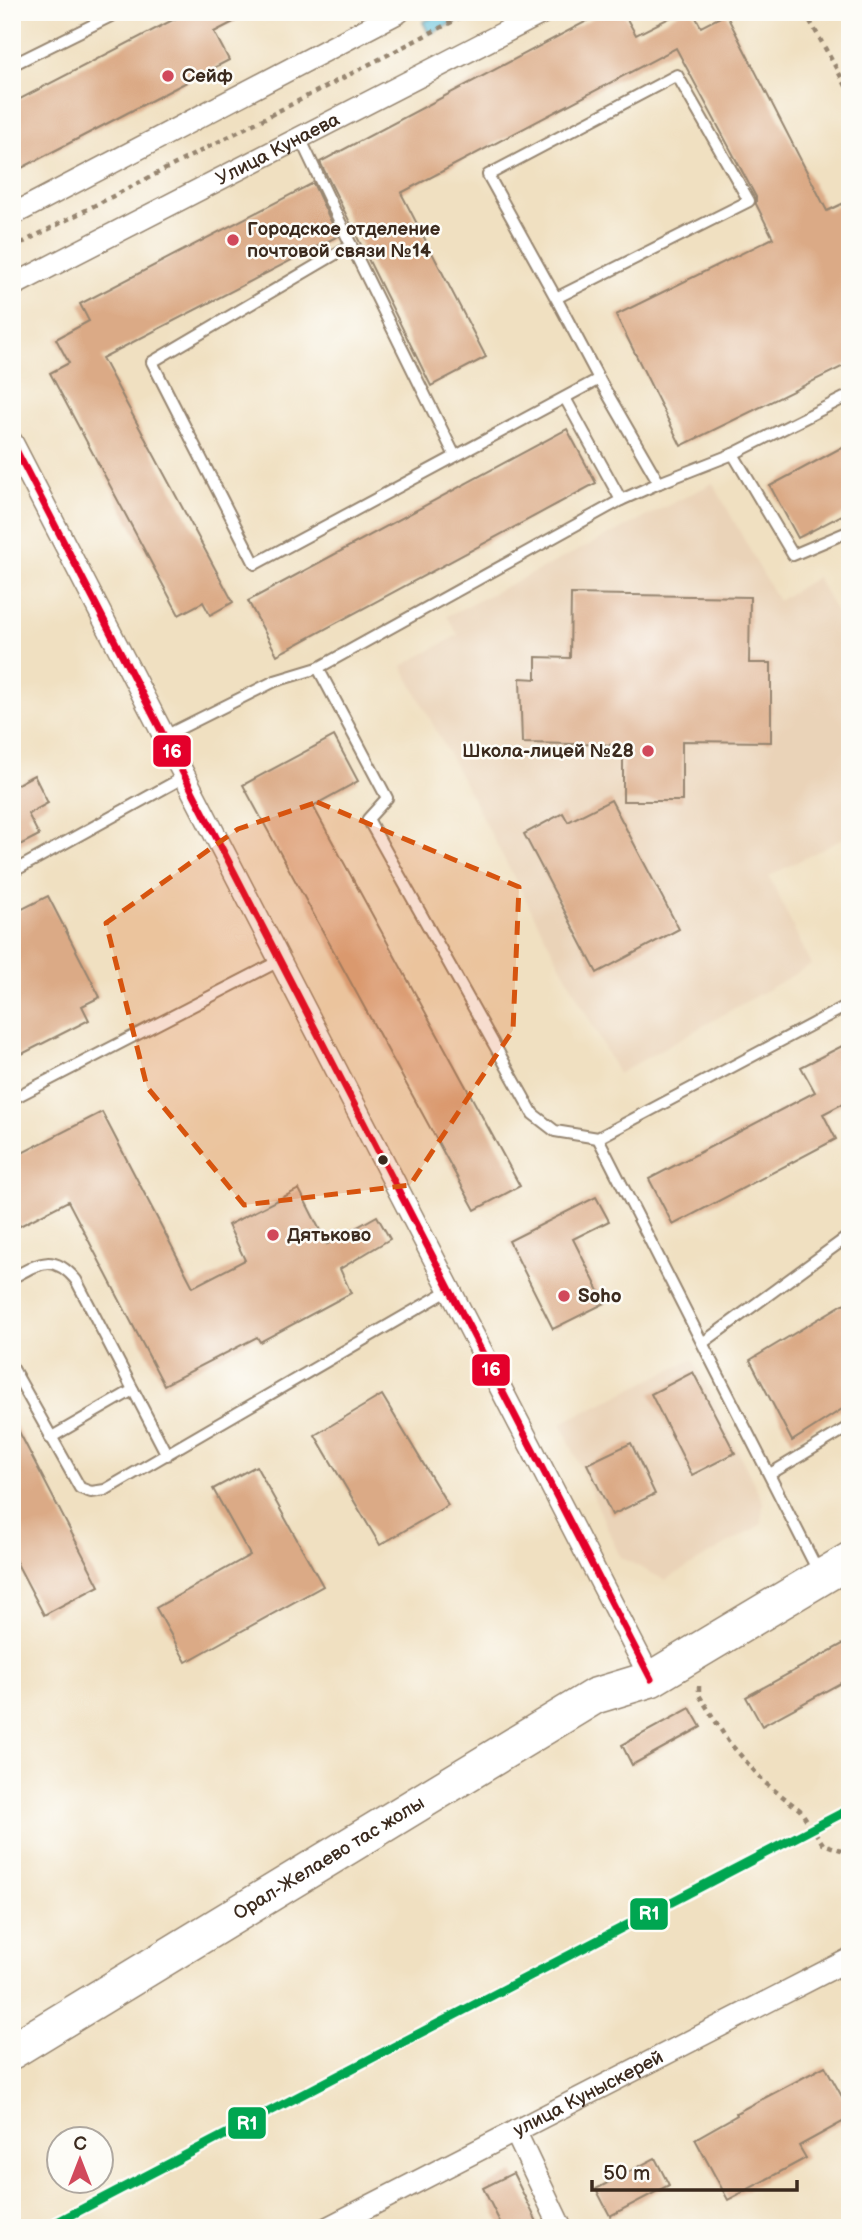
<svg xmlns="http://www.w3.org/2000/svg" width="862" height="2240" viewBox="0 0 862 2240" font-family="'Balsamiq Sans',sans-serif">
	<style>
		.built { fill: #ead3b8 }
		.water { fill: #5bbeda; stroke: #4b747c; stroke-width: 2 }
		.building { fill: #dbaa86 }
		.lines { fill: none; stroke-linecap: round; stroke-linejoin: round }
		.lane-casing { stroke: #968570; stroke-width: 14 }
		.street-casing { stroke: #968570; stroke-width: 24 }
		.primary-casing { stroke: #968570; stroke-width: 38 }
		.path { stroke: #968570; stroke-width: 4.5; stroke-dasharray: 5 5; stroke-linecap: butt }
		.lane { stroke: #fff; stroke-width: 10 }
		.street { stroke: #fff; stroke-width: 21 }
		.primary { stroke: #fff; stroke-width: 35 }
		.bus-1-casing { stroke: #fdfcf7; stroke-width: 12 }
		.bus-1 { stroke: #e4002b; stroke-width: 7 }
		.rail-1-casing { stroke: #fdfcf7; stroke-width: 14 }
		.rail-1 { stroke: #00a651; stroke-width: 9 }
		.marked { fill: #d7540e; fill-opacity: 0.2; stroke: #d7540e; stroke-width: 5; stroke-dasharray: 14 9; stroke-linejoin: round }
		.poi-dot { fill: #d1495b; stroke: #fdfcf7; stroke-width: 2.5 }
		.bus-dot { fill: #3b2a1e; stroke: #fdfcf7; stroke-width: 2.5 }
		.labels { text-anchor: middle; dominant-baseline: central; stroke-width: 5; stroke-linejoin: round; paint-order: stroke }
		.poi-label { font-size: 19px; font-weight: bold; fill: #3b2a1e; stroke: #fdfcf7; text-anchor: start }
		.street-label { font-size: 19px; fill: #3b2a1e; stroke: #fdfcf7 }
		.line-badge { stroke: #fdfcf7; stroke-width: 2.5 }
		.badge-label { font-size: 19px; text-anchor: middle; font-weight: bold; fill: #fff }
	</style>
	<rect width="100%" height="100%" fill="#fdfcf7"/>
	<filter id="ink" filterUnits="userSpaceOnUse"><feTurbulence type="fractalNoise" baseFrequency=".0143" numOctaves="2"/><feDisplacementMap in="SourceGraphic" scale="14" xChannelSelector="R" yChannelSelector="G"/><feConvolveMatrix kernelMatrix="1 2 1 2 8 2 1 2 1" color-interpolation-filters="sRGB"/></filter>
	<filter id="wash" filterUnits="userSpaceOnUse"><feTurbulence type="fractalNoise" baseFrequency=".00686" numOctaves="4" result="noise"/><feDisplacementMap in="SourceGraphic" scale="28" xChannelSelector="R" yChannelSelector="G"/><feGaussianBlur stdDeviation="1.57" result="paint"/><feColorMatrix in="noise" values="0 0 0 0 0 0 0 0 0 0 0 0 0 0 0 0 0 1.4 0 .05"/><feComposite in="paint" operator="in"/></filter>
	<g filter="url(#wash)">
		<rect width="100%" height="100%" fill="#f0e0c1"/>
		<g class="built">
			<polygon points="713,483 778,601 817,577 850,639 850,835 769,876 811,965 618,1074 402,666 458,635 447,616"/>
			<polygon points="693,1359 763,1502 762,1524 665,1580 620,1557 561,1423"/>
		</g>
		<polygon class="water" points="443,12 453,12 457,21 429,34 423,22"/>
		<g id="blocks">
			<g class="building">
				<polygon points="188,12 253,12 214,32 229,60 12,173 12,103"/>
				<polygon points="604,12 623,12 636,35 681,12 693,12 701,27 726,14 827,211 850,200 850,363 681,446 616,315 773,238 756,204 756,197 676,48 401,193 486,357 431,386 320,162"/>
				<polygon points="313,183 338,236 102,358 233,602 210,615 203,602 179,615 50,373 69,363 56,339 89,321 80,304"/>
				<polygon points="567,429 596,483 277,655 248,601"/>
				<polygon points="850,443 850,511 798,538 770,486"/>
				<polygon points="571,594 750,597 749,663 771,663 771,742 682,741 682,801 623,801 623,745 522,743 520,678 536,679 536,657 570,658"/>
				<polygon points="334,736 358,781 313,806 520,1186 475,1210 243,785"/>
				<polygon points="34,775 48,803 28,814 39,835 12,849 12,784 14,786"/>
				<polygon points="611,800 679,929 597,973 524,834 563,813 568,822"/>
				<polygon points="48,896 100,997 82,1006 89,1020 12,1059 12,914"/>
				<polygon points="850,1042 850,1100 823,1114 836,1139 673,1225 649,1179 815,1092 801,1067"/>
				<polygon points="102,1112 193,1287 245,1260 228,1225 299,1189 327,1244 377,1216 390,1239 340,1269 351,1293 260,1342 257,1337 164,1385 68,1201 12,1230 12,1158"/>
				<polygon points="596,1197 609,1221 573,1239 605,1303 553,1329 509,1241"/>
				<polygon points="850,1300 850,1404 792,1441 750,1360"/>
				<polygon points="693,1372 735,1453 692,1475 651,1394"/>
				<polygon points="382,1395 448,1505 380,1545 315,1435"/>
				<polygon points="12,1418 99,1586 44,1615 12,1554"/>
				<polygon points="631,1443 655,1494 612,1515 587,1464"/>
				<polygon points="256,1466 323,1586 186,1662 156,1608 250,1555 213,1489"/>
				<polygon points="850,1640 850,1678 762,1726 746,1697"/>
				<polygon points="690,1708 701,1727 632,1765 622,1745"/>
				<polygon points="825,2066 850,2111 850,2118 799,2146 806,2158 728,2200 695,2139 737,2115 736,2113"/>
				<polygon points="655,2158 669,2185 610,2216 596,2189"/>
				<polygon points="513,2173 540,2228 503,2228 483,2188"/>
			</g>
		</g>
	</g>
	<g filter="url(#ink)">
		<use href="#blocks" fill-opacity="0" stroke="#968570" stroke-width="2"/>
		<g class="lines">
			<defs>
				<g id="lane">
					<polyline points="12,65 119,12"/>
					<polyline points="300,138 351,245 152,362 255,564 599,379 659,483 733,454 793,555 850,531"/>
					<polyline points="351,245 455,456"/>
					<polyline points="556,298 488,175 677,75 749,201 556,298 599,379"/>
					<polyline points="733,454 850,395"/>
					<polyline points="621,500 659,483"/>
					<polyline points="318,668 387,798 368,819 533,1114 555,1131 598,1138 850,1004"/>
					<polyline points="165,736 275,681 318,668 621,500 565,398"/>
					<polyline points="12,872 186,776"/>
					<polyline points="12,1099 281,960"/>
					<polyline points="598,1138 819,1573"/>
					<path d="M12,1278c27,-15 41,-25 64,2l91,175"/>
					<polyline points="704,1342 850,1235"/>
					<polyline points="12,1367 80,1488 91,1492 105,1490 451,1289"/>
					<polyline points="50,1438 133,1390"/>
					<polyline points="770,1474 850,1426"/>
				</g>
				<g id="street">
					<polyline points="12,215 399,12"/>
					<path id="s1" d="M12,286l532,-274"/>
					<polyline points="12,442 651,1679"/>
					<polyline points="515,2131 561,2228"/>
					<path id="s2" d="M327,2228l523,-269"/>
				</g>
				<g id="primary">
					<path id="s3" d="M12,2051l583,-355 56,-17 199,-119"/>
				</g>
			</defs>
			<use href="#lane" class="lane-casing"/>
			<use href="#street" class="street-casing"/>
			<use href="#primary" class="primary-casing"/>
			<g class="path">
				<polyline points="805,12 850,93"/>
				<polyline points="12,248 471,12"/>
				<polyline points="699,1686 699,1695 728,1741 764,1782 800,1810 823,1844 844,1851 850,1860"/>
			</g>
			<use href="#lane" class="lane"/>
			<use href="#street" class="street"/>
			<use href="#primary" class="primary"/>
			<defs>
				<polyline id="bus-1" points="12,442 651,1679"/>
			</defs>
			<use href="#bus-1" class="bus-1-casing"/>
			<use href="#bus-1" class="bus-1"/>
			<defs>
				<polyline id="rail-1" points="46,2228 850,1809"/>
			</defs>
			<use href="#rail-1" class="rail-1-casing"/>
			<use href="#rail-1" class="rail-1"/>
		</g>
	</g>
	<path class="marked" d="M317,802l202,85 -6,143 -103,155 -166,20 -97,-118 -41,-164 132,-94z"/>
	<g class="poi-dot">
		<circle cx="168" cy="76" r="7"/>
		<circle cx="233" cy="240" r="7"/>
		<circle cx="648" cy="751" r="7"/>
		<circle cx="273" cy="1235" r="7"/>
		<circle cx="564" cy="1296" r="7"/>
	</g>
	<circle class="bus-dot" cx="383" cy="1160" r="6"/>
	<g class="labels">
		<g class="poi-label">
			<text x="182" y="76">Сейф</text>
			<text x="247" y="229">Городское отделение<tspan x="247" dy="22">почтовой связи №14</tspan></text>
			<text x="634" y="751" text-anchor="end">Школа-лицей №28</text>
			<text x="287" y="1235">Дятьково</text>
			<text x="578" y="1296">Soho</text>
		</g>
		<g class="street-label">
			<text stroke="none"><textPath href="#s1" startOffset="299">Улица Кунаева</textPath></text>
			<text stroke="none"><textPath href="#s3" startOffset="371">Орал-Желаево тас жолы</textPath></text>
			<text stroke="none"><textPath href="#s2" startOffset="294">улица Куныскерей</textPath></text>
		</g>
	</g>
	<g class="line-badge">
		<rect x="152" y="734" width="40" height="34" rx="7" fill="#e4002b"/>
		<rect x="471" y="1353" width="40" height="34" rx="7" fill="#e4002b"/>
		<rect x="629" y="1897" width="40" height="34" rx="7" fill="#00a651"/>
		<rect x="227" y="2106" width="40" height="34" rx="7" fill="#00a651"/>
	</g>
	<g class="badge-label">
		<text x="172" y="758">16</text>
		<text x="491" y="1376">16</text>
		<text x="649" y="1920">R1</text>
		<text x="247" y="2130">R1</text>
	</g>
	<rect width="862" height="2240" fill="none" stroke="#fdfcf7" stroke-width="42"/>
	<g transform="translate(80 2160)"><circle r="33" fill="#fdfcf7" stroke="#afa8a0" stroke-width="2"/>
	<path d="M0-5L12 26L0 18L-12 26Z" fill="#d1495b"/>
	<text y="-10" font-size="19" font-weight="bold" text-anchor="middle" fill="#3b2a1e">С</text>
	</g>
	<path d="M592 2180v10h205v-10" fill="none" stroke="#3b2a1e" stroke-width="3.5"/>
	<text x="603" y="2180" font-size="21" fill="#3b2a1e" stroke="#fdfcf7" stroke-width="5" paint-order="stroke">50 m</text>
</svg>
